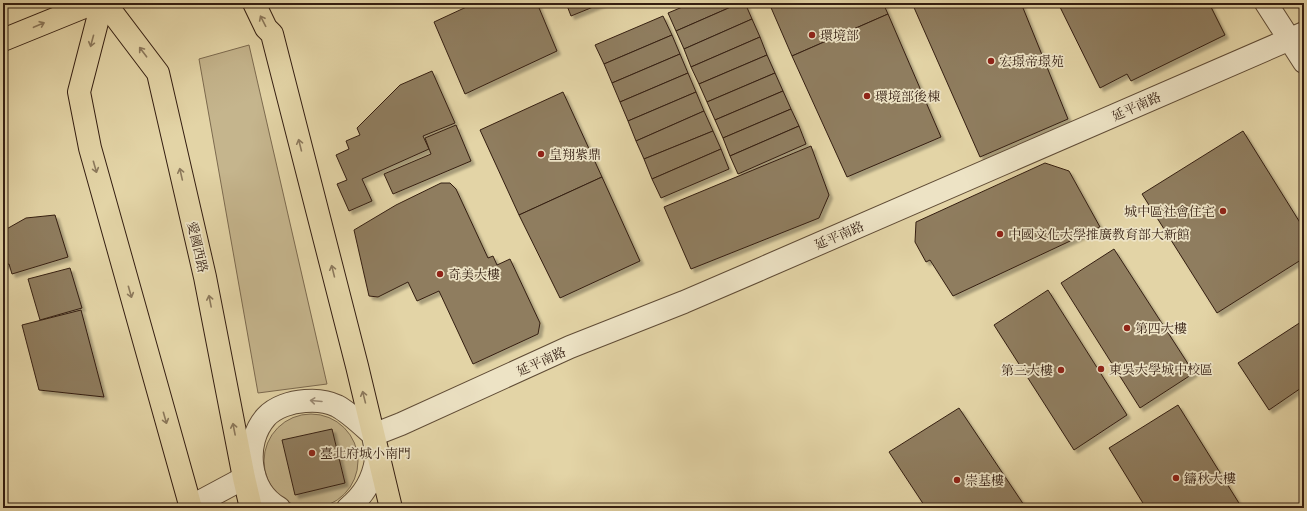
<svg xmlns="http://www.w3.org/2000/svg" width="1307" height="511" viewBox="0 0 1307 511" font-family="'Libre Caslon Text','Noto Serif TC',serif">
	<style>
		.green { fill: #c5b58d; stroke: #7c6a4f }
		.building { fill: #8f7d5e; stroke: #341e11; filter: url(#shadow) }
		.lines { fill: none; stroke-linecap: round; stroke-linejoin: round }
		.minor-casing { stroke: #604c36; stroke-width: 24 }
		.major-casing { stroke: #341e11; stroke-width: 24 }
		.minor { stroke: #ede3c5; stroke-width: 22 }
		.major { stroke: #e3d4a6; stroke-width: 22 }
		.oneway { stroke: #8c795c }
		.oneway2 { stroke: #9a8a74 }
		.poi-dot { fill: #8f2418; stroke: #ede3c5; stroke-width: 1.5 }
		.labels { text-anchor: middle; dominant-baseline: central; stroke-width: 3.5; stroke-linejoin: round; paint-order: stroke }
		.poi-label { font-size: 13px; fill: #341e11; stroke: #ede3c5; text-anchor: start }
		.street-label { font-size: 13px; fill: #341e11; stroke: #ede3c5 }
	</style>
	<defs>
		<filter id="shadow"><feDropShadow dx="3.5" dy="3.5" stdDeviation="1" flood-color="#0004"/></filter>
	</defs>
	<rect width="100%" height="100%" fill="#e3d4a6"/>
	<filter id="stains"><feTurbulence type="fractalNoise" baseFrequency=".005" numOctaves="4"/><feColorMatrix values="0 0 0 0 .2 0 0 0 0 .09 0 0 0 0 .02 0 0 0 .5 -.17"/></filter>
	<radialGradient id="worn" r=".72"><stop offset=".6" stop-color="#630" stop-opacity="0"/><stop offset="1" stop-color="#630" stop-opacity=".3"/></radialGradient>
	<g class="green">
		<polygon points="249,45 327,384 258,393 199,59"/>
		<circle cx="311" cy="461" r="47"/>
	</g>
	<g class="building">
		<polygon points="475,3 537,3 557,51 465,94 434,22"/>
		<polygon points="566,3 603,3 571,16"/>
		<polygon points="692,3 740,3 676,31 668,13"/>
		<polygon points="740,3 745,3 752,19 684,49 676,31"/>
		<polygon points="769,3 883,3 888,14 792,56"/>
		<polygon points="912,3 1021,3 1068,119 980,157"/>
		<polygon points="1058,3 1209,3 1225,35 1131,81 1127,74 1100,88"/>
		<polygon points="888,14 941,137 847,177 792,56"/>
		<polygon points="663,16 672,35 604,64 595,45"/>
		<polygon points="752,19 760,37 691,67 684,49"/>
		<polygon points="672,35 680,54 612,83 604,64"/>
		<polygon points="760,37 767,55 699,84 691,67"/>
		<polygon points="680,54 688,73 620,102 612,83"/>
		<polygon points="767,55 775,73 707,102 699,84"/>
		<polygon points="432,71 455,123 423,136 429,149 362,179 372,201 349,211 337,184 347,180 336,155 349,149 346,141 360,135 357,128 400,85"/>
		<polygon points="688,73 696,92 628,121 620,102"/>
		<polygon points="775,73 783,91 715,120 707,102"/>
		<polygon points="783,91 791,109 723,138 715,120"/>
		<polygon points="563,92 602,177 519,215 480,130"/>
		<polygon points="696,92 704,111 636,141 628,121"/>
		<polygon points="791,109 799,126 730,156 723,138"/>
		<polygon points="704,111 713,131 644,159 636,141"/>
		<polygon points="456,125 471,161 393,194 384,174 431,154 425,138"/>
		<polygon points="799,126 806,144 738,174 730,156"/>
		<polygon points="713,131 721,149 652,179 644,159"/>
		<polygon points="1243,131 1304,229 1304,258 1217,313 1142,194"/>
		<polygon points="811,146 829,195 819,218 691,269 664,207"/>
		<polygon points="721,149 729,169 661,198 652,179"/>
		<polygon points="1045,163 1069,171 1100,227 953,296 930,260 926,262 915,242 916,222"/>
		<polygon points="602,177 640,261 560,298 519,215"/>
		<polygon points="441,183 450,183 456,189 488,258 493,256 497,265 510,259 540,323 538,334 473,364 439,291 417,301 408,282 378,297 369,296 354,230 396,205"/>
		<polygon points="55,215 68,257 12,274 9,264 4,265 3,261 3,231 26,218"/>
		<polygon points="1114,249 1194,373 1140,408 1061,283"/>
		<polygon points="70,268 82,308 40,320 28,279"/>
		<polygon points="1048,290 1127,415 1074,450 994,325"/>
		<polygon points="81,310 104,397 39,390 22,325"/>
		<polygon points="1304,320 1304,386 1269,410 1238,363"/>
		<polygon points="1178,405 1242,508 1146,508 1109,448"/>
		<polygon points="959,408 1026,508 926,508 889,452"/>
		<polygon points="332,429 345,483 295,495 282,440"/>
	</g>
	<g class="lines">
		<defs>
			<g id="minor">
				<polyline points="1266,3 1304,62"/>
				<polyline points="373,435 401,424 570,347 684,302 763,268 1304,33"/>
				<polyline points="188,508 244,478 254,475"/>
				<path d="M279,508c-31,-18 -36,-65 -13,-91 9,-10 25,-15 39,-16 11,-1 22,0 32,5 13,7 25,19 36,29 1,8 4,17 3,25 -3,20 -13,36 -28,48"/>
			</g>
			<g id="major">
				<polyline points="102,3 79,92 90,148 191,508"/>
				<polyline points="105,3 158,73 205,277 244,478 251,508"/>
				<polyline points="254,3 266,28 272,34 357,366 391,508"/>
				<polyline points="3,40 94,3"/>
			</g>
		</defs>
		<use href="#minor" class="minor-casing"/>
		<use href="#major" class="major-casing"/>
		<use href="#minor" class="minor"/>
		<use href="#major" class="major"/>
	</g>
	<defs><path id="oneway-shaft" d="M-6 0H5M1.5-3L5.5 0L1.5 3" fill="none" stroke-width="1.6" stroke-linecap="round" stroke-linejoin="round"/></defs>
	<g class="oneway">
		<use href="#oneway-shaft" transform="translate(263 21) rotate(-117)"/>
		<use href="#oneway-shaft" transform="translate(39 25) rotate(-23)"/>
		<use href="#oneway-shaft" transform="translate(92 41) rotate(105)"/>
		<use href="#oneway-shaft" transform="translate(143 52) rotate(-127)"/>
		<use href="#oneway-shaft" transform="translate(300 145) rotate(-104)"/>
		<use href="#oneway-shaft" transform="translate(95 167) rotate(74)"/>
		<use href="#oneway-shaft" transform="translate(181 174) rotate(-103)"/>
		<use href="#oneway-shaft" transform="translate(333 271) rotate(-104)"/>
		<use href="#oneway-shaft" transform="translate(130 292) rotate(74)"/>
		<use href="#oneway-shaft" transform="translate(210 301) rotate(-101)"/>
		<use href="#oneway-shaft" transform="translate(364 397) rotate(-104)"/>
		<use href="#oneway-shaft" transform="translate(165 418) rotate(74)"/>
		<use href="#oneway-shaft" transform="translate(234 429) rotate(-101)"/>
	</g>
	<use class="oneway2" href="#oneway-shaft" transform="translate(316 401) rotate(-175)"/>
	<g class="poi-dot">
		<circle cx="812" cy="35" r="4"/>
		<circle cx="991" cy="61" r="4"/>
		<circle cx="867" cy="96" r="4"/>
		<circle cx="541" cy="154" r="4"/>
		<circle cx="1223" cy="211" r="4"/>
		<circle cx="1000" cy="234" r="4"/>
		<circle cx="440" cy="274" r="4"/>
		<circle cx="1127" cy="328" r="4"/>
		<circle cx="1101" cy="369" r="4"/>
		<circle cx="1061" cy="370" r="4"/>
		<circle cx="312" cy="453" r="4"/>
		<circle cx="1176" cy="478" r="4"/>
		<circle cx="957" cy="480" r="4"/>
	</g>
	<g class="labels">
		<g class="poi-label">
			<text x="820" y="35">環境部</text>
			<text x="999" y="61">宏璟帝璟苑</text>
			<text x="875" y="96">環境部後棟</text>
			<text x="549" y="154">皇翔紫鼎</text>
			<text x="1215" y="211" text-anchor="end">城中區社會住宅</text>
			<text x="1008" y="234">中國文化大學推廣教育部大新館</text>
			<text x="448" y="274">奇美大樓</text>
			<text x="1135" y="328">第四大樓</text>
			<text x="1109" y="369">東吳大學城中校區</text>
			<text x="1053" y="370" text-anchor="end">第三大樓</text>
			<text x="320" y="453">臺北府城小南門</text>
			<text x="1184" y="478">鑄秋大樓</text>
			<text x="965" y="480">崇基樓</text>
		</g>
		<g class="street-label">
			<text transform="translate(1136 106) rotate(-24)">延平南路</text>
			<text transform="translate(839 235) rotate(-23)">延平南路</text>
			<text transform="translate(198 247) rotate(77)">愛國西路</text>
			<text transform="translate(541 361) rotate(-24)">延平南路</text>
		</g>
	</g>
	<rect width="1307" height="511" fill="none" stroke="#e3d4a6" stroke-width="16"/>
	<rect x="4" y="4" width="1299" height="503" fill="none" stroke="#341e11" stroke-width="2"/>
	<rect x="8" y="8" width="1291" height="495" fill="none" stroke="#341e11"/>
	<rect width="100%" height="100%" filter="url(#stains)"/>
	<rect width="100%" height="100%" fill="url(#worn)"/>
</svg>
